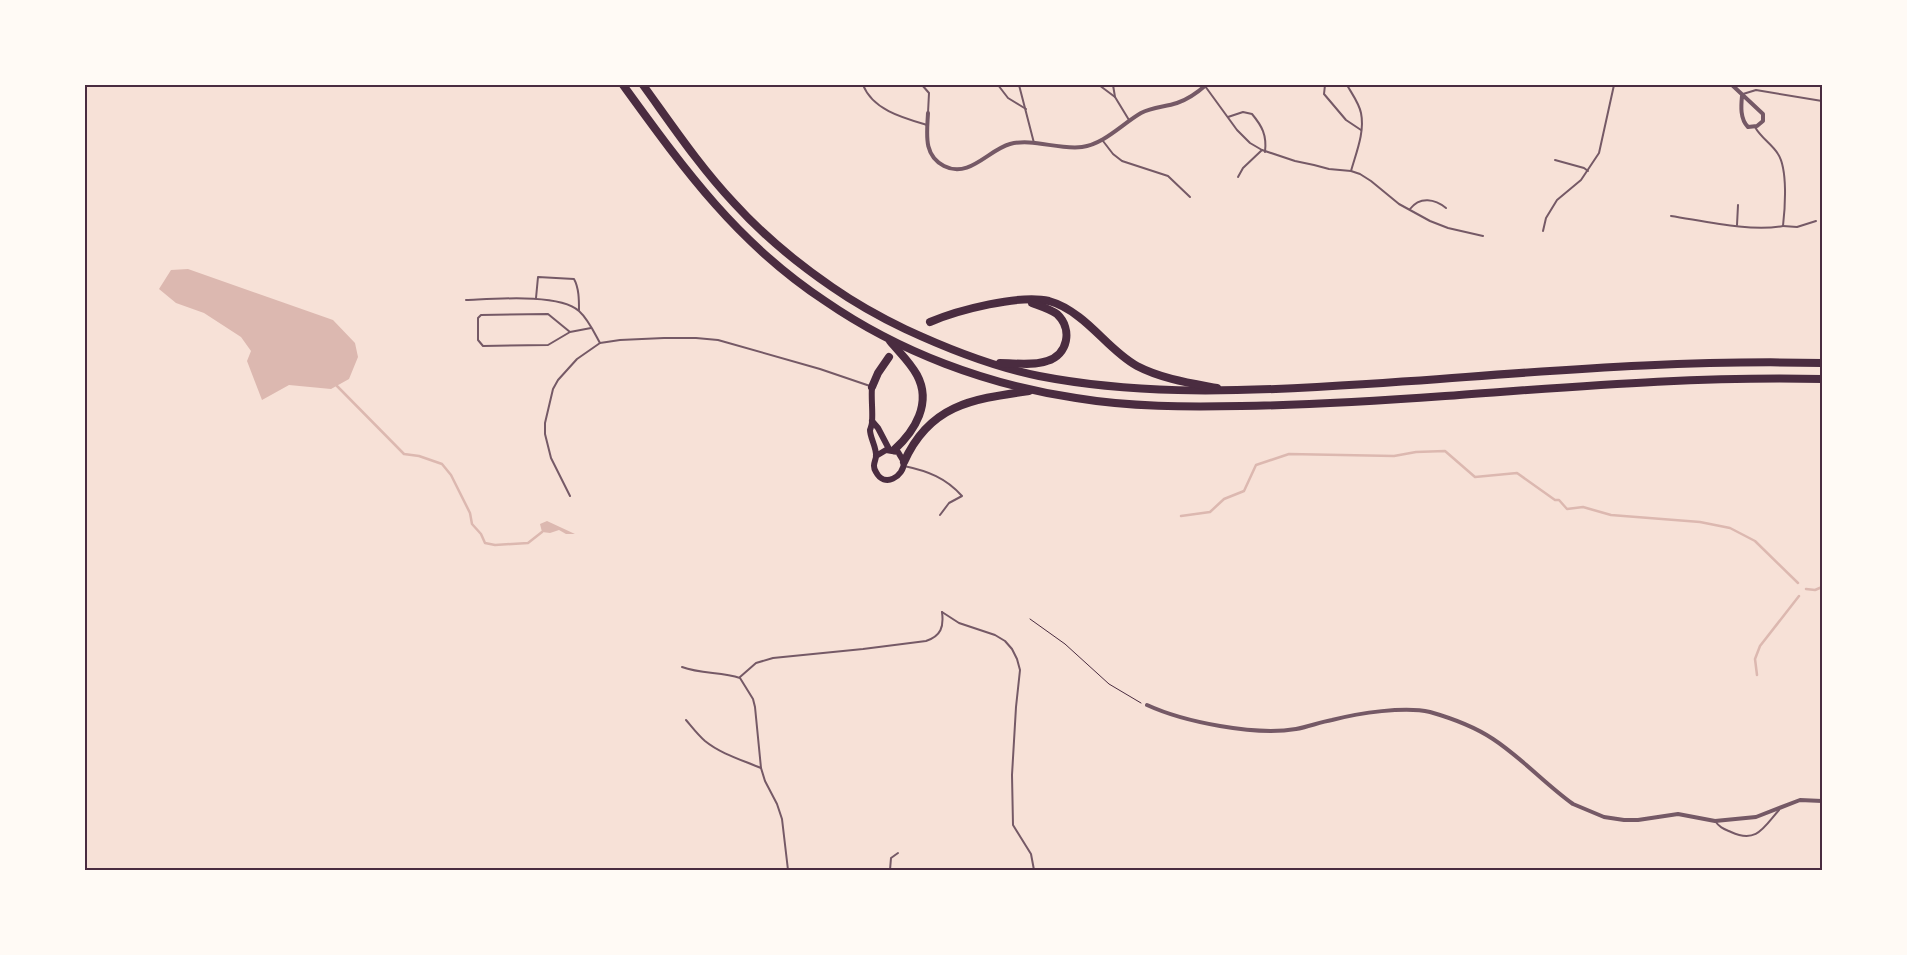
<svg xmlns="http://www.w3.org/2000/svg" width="1907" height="955" viewBox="0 0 1907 955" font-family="Bitter,serif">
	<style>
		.water { fill: #dcb8b0 }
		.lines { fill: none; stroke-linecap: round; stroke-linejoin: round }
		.stream { stroke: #dcb8b0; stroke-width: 2.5 }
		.path { stroke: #4a2c40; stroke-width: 1 }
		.service { stroke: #755966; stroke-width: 2 }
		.minor { stroke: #755966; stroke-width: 4 }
		.trunk { stroke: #4a2c40; stroke-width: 6 }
		.motorway { stroke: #4a2c40; stroke-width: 8 }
		.neatline { fill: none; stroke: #4a2c40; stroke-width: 2 }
	</style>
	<rect width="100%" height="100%" fill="#f7e1d7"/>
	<g class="water">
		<polygon points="188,269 333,320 355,343 358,357 349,379 331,389 289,385 262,400 247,361 251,351 241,337 204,313 176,303 159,289 171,270"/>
		<polygon points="547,521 575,534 566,534 559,530 550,533 542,532 540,524"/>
	</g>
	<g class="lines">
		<g class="stream">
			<polyline points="337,386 404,454 419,456 442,464 451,475 470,513 472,524 481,534 485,543 495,545 528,543 542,532"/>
			<polyline points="1181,516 1210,512 1224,499 1244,491 1256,465 1289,454 1394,456 1416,452 1445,451 1475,477 1517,473 1555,500 1559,500 1567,509 1583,507 1611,515 1700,522 1730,528 1755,541 1798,583"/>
			<polyline points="1806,589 1815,590 1822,587"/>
			<polyline points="1757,675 1755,659 1760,646 1799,596"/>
		</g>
		<polyline class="path" points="1030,619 1065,644 1109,684 1141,703"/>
		<g class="service">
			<path d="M863,85c10,25 40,33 64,40"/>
			<polyline points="922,85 929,93 928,113"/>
			<polyline points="998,85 1008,98 1026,109"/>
			<polyline points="1019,85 1034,143"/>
			<polyline points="1099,85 1115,97"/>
			<polyline points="1113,85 1115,97 1129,120"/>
			<polyline points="1325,85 1324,94 1346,120 1361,130"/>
			<path d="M1347,85c5,9 12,18 14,28 4,19 -5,40 -10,58"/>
			<polyline points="1205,86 1237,130 1250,143 1262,150 1295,161 1314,165 1329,169 1351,171 1360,174 1371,181 1399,204 1430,221 1448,228 1483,236"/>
			<polyline points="1800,86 1800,85"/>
			<polyline points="1743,94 1756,90 1822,101"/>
			<path d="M1228,117l15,-5 9,2c10,12 15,21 13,38"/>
			<polyline points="1103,141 1113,154 1122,161 1168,176 1190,197"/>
			<polyline points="1555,160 1584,168 1588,171"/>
			<polyline points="1238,177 1243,168 1262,150"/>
			<path d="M1410,209c10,-13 25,-10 36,-1"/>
			<path d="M1671,216c33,5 79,16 112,10 2,-17 5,-57 -5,-72 -6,-10 -17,-16 -23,-27"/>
			<polyline points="1737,225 1738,205"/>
			<polyline points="1783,226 1797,227 1816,221"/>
			<polyline points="1543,231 1546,218 1557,200 1581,180 1599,153 1614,85"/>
			<path d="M536,298l2,-21 36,2c5,9 5,21 5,31"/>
			<path d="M466,300c27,-1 93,-7 113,11 9,8 15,21 21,32"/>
			<polyline points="570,332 548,314 481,315 478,318 478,340 483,346 548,345 570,332 591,328"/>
			<path d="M904,466c24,5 42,12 58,30l-13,7 -9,12"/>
			<polyline points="570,496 551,458 545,434 545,423 553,389 558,380 577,359 600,343 620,340 664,338 696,338 718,340 820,369 870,386"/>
			<polyline points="942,612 959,623 995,635 1005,641 1012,649 1017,659 1020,670 1016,707 1012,775 1013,825 1031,854 1034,870"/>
			<path d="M682,667c19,7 39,5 58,11l13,21 2,8 6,61 4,13 12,23 5,15 6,51"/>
			<path d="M740,677l16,-14 17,-5 90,-9 63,-8c15,-5 18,-14 16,-29"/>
			<path d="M686,720c6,7 12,15 19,21 16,13 37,19 56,27"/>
			<path d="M1715,821c5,7 9,8 16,11 26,12 33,-5 48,-22"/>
			<polyline points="890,870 891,858 898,853"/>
		</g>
		<g class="minor">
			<path d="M1732,85l31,29v7l-6,5 -9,1c-8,-8 -7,-21 -6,-31"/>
			<path d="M928,113c-1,21 -5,42 16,53 25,13 44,-16 66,-22 23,-6 48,6 72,3 22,-3 40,-23 59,-34 11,-6 24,-6 36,-10 12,-4 20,-10 29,-18"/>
			<path d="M1147,705c37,17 108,31 149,24 12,-2 24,-7 36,-9 27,-7 73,-14 98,-8 21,6 45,15 63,27 29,19 52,45 80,65l31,13 20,3h14l40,-6 37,7 41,-4 44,-17 22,1"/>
		</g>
		<g class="trunk">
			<path d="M872,387c-1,12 1,24 0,35 0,3 -1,5 -2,8 0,8 7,18 6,27 -1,5 -4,9 0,15 8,16 28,5 28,-10l-6,-10 -12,-2 -10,6"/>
			<polyline points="872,421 878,428 889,449"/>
		</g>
		<g class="motorway">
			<path d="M623,85c61,84 114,158 202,216 74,51 162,84 251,97 54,9 110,9 165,8 68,-1 136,-5 204,-10 126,-9 251,-20 377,-17"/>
			<path d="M643,85c29,40 57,82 91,118 29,32 63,60 98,84 23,16 48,30 73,42 43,20 88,38 134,47 93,18 185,16 278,11 50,-3 99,-6 149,-10 119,-9 237,-17 356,-14"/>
			<path d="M930,322c28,-12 90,-28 119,-21 11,3 21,9 30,16 20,15 36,37 58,49 25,13 53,17 80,22"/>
			<path d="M890,341c9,11 20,21 27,34 15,28 -2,56 -23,75"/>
			<path d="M1000,363c15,0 33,3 47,-2 21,-6 26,-32 10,-47 -7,-5 -17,-8 -25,-11"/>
			<polyline points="872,387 878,373 889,357"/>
			<path d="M904,462c26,-58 69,-63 125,-71"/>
		</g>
	</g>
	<rect width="1907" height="955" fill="none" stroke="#fffaf5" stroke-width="172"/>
	<rect x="86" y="86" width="1735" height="783" class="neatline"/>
</svg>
